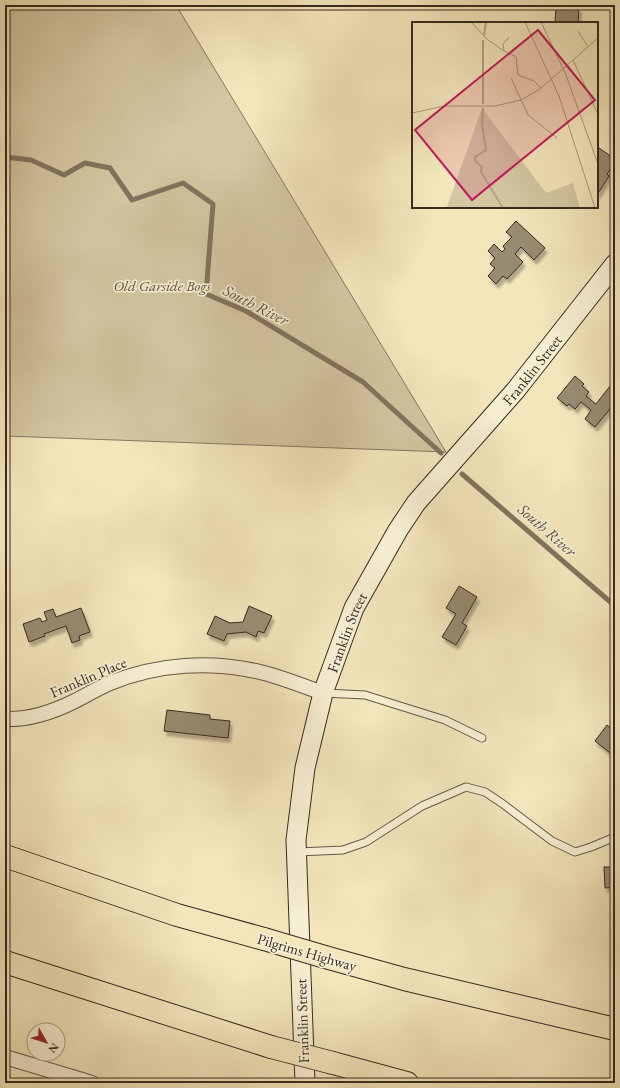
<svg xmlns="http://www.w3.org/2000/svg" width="620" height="1088" viewBox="0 0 620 1088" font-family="'EB Garamond',serif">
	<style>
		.green { fill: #d3c6a1; stroke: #847861 }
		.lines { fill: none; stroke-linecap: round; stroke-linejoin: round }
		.stream { stroke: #80745e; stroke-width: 5 }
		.building { fill: #978c71; stroke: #342a21; filter: url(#shadow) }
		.lane-casing { stroke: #645948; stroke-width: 9 }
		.street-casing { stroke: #645948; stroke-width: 16 }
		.secondary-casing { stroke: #342a21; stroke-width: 21 }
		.highway-casing { stroke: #342a21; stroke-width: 24 }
		.lane { stroke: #f7efd3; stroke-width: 7 }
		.street { stroke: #f7efd3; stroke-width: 14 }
		.secondary { stroke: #f7efd3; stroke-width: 19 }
		.highway { stroke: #f3e6bb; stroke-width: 22 }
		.highway-bridge-casing { stroke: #342a21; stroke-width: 24; stroke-linecap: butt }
		.highway-bridge { stroke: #f3e6bb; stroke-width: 22 }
		.labels { text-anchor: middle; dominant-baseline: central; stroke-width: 3.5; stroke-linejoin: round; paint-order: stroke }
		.park-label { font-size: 15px; font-style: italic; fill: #5c5141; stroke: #f7efd3 }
		.street-label { font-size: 15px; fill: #342a21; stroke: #f7efd3 }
		.water-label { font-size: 16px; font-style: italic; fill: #5a4f40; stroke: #f7efd3 }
		.inset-river { fill: none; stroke: #b2a687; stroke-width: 2 }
		.inset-road { fill: none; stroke: #a79b7d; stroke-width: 1 }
		.view { fill: #c2185b; fill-opacity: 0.15; stroke: #c2185b; stroke-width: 2 }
		.inset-edge { fill: none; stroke: #342a21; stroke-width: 2 }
	</style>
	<defs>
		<filter id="shadow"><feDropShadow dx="2.5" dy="4.5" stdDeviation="1" flood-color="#0004"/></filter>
	</defs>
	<rect width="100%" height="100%" fill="#f3e6bb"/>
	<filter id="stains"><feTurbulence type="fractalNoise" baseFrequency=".005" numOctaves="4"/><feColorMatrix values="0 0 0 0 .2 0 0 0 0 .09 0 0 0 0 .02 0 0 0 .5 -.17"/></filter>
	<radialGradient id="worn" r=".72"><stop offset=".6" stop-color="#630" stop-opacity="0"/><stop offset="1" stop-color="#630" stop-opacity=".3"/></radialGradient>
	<polygon class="green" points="5,5 176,5 446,452 5,436"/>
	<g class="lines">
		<g class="stream">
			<polyline points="5,157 31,160 64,175 85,163 110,168 132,200 183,183 213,204 206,294 246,311 363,382 441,453"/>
			<polyline points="462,474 615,606"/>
		</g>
	</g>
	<g class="building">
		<polygon points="556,7 579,8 578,23 555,23"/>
		<polygon points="599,148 615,159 615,162 607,174 609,176 597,195 597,151"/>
		<polygon points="516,221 545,248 534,260 521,247 515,254 523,262 507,279 503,276 496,284 488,276 495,268 490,264 495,258 488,251 494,244 502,252 505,249 503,246 512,237 506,232"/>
		<polygon points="575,376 584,384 582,386 589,392 586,396 596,404 610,386 615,390 615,403 595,427 585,419 591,410 581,402 575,409 569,404 567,406 557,398"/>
		<polygon points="459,586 477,597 462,623 467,626 456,645 442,637 456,614 446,608"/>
		<polygon points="249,606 272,616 264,633 258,631 256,637 246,632 227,634 224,641 207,634 215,616 230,623 243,622"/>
		<polygon points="81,608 90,632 79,636 80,640 72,643 66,626 44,634 45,636 29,642 23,624 40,618 42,622 47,620 44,612 53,609 56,617"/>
		<polygon points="167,710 210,715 210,719 230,721 228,738 164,731"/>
		<polygon points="607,725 615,732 615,754 614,756 595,741"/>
		<polygon points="604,867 615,867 615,887 605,888"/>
		<polygon points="615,936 615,947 612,946"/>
	</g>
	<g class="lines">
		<defs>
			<g id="lane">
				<polyline points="324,693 365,695 445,720 482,738"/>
				<polyline points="298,852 343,850 366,842 422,806 466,787 485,792 503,804 552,841 575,852 591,847 615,837"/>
			</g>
			<g id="street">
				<path d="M5,719c24,1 48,-7 70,-18 12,-6 23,-13 35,-18 47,-19 101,-23 150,-11 22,5 42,14 63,21"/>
				<polyline points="5,1057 92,1083"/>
			</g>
			<g id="secondary">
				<path id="s1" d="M305,1083l-9,-243 9,-72 18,-75 31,-85 44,-78 18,-27 99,-112 100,-127"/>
			</g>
			<g id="highway">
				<polyline points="5,856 177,915 264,939"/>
				<polyline points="325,957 404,979 615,1029"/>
				<polyline points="5,962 271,1047"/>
				<polyline points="333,1063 407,1083"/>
			</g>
		</defs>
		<use href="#lane" class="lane-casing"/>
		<use href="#street" class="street-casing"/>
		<use href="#secondary" class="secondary-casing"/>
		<use href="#highway" class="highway-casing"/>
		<use href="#lane" class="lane"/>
		<use href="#street" class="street"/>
		<use href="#secondary" class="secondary"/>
		<use href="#highway" class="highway"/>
		<defs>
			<g id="highway-bridge">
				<polyline points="264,939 325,957"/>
				<polyline points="271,1047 333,1063"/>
			</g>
		</defs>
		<use href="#highway-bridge" class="highway-bridge-casing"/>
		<use href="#highway-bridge" class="highway-bridge"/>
	</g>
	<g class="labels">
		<g class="park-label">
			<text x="162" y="285">Old Garside Bogs</text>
		</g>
		<g class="street-label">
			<text stroke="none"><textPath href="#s1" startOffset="782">Franklin Street</textPath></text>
			<text stroke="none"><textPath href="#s1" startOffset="458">Franklin Street</textPath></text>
			<text transform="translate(88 677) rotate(-23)">Franklin Place</text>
			<text transform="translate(307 952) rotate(16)">Pilgrims Highway</text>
			<text transform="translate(302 1021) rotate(-92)">Franklin Street</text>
		</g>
		<g class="water-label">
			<text transform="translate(256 305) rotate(27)">South River</text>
			<text transform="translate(547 530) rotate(41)">South River</text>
		</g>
	</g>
	<g transform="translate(412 22)">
		<rect width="186" height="186" fill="#f3e6bb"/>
		<path d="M70,86l64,85 27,-10 7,25h-137l4,-1z" fill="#d3c6a1"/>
		<path class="inset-river" d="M72,13l2,-13M71,18v64M71,86l-1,16 4,26 -11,7 1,5 6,5 -1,5 22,36"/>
		<path class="inset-road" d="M59,0l16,17 17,12M113,0l34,74 36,112M129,0l25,53 32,89M166,9l10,16M97,15l-6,7 1,7 12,6 2,18 16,6 7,7M161,38l25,54M99,56l17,37 29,23M0,91l32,-7h51l26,-6 19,-11 58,-51"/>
		<path class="view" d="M126,8l57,70 -123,100 -57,-70z"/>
		<rect width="186" height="186" class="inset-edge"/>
	</g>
	<rect width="620" height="1088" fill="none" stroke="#f3e6bb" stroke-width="20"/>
	<rect x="6" y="6" width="608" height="1076" fill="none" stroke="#342a21" stroke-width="2"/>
	<rect x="10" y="10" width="600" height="1068" fill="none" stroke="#342a21"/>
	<g transform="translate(46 1042) rotate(129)"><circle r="19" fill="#f7efd3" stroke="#a9a08c"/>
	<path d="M0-3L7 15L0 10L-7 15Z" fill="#8f2418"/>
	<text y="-6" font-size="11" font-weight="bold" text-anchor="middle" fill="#342a21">N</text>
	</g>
	<rect width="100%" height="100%" filter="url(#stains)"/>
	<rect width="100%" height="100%" fill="url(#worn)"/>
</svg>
